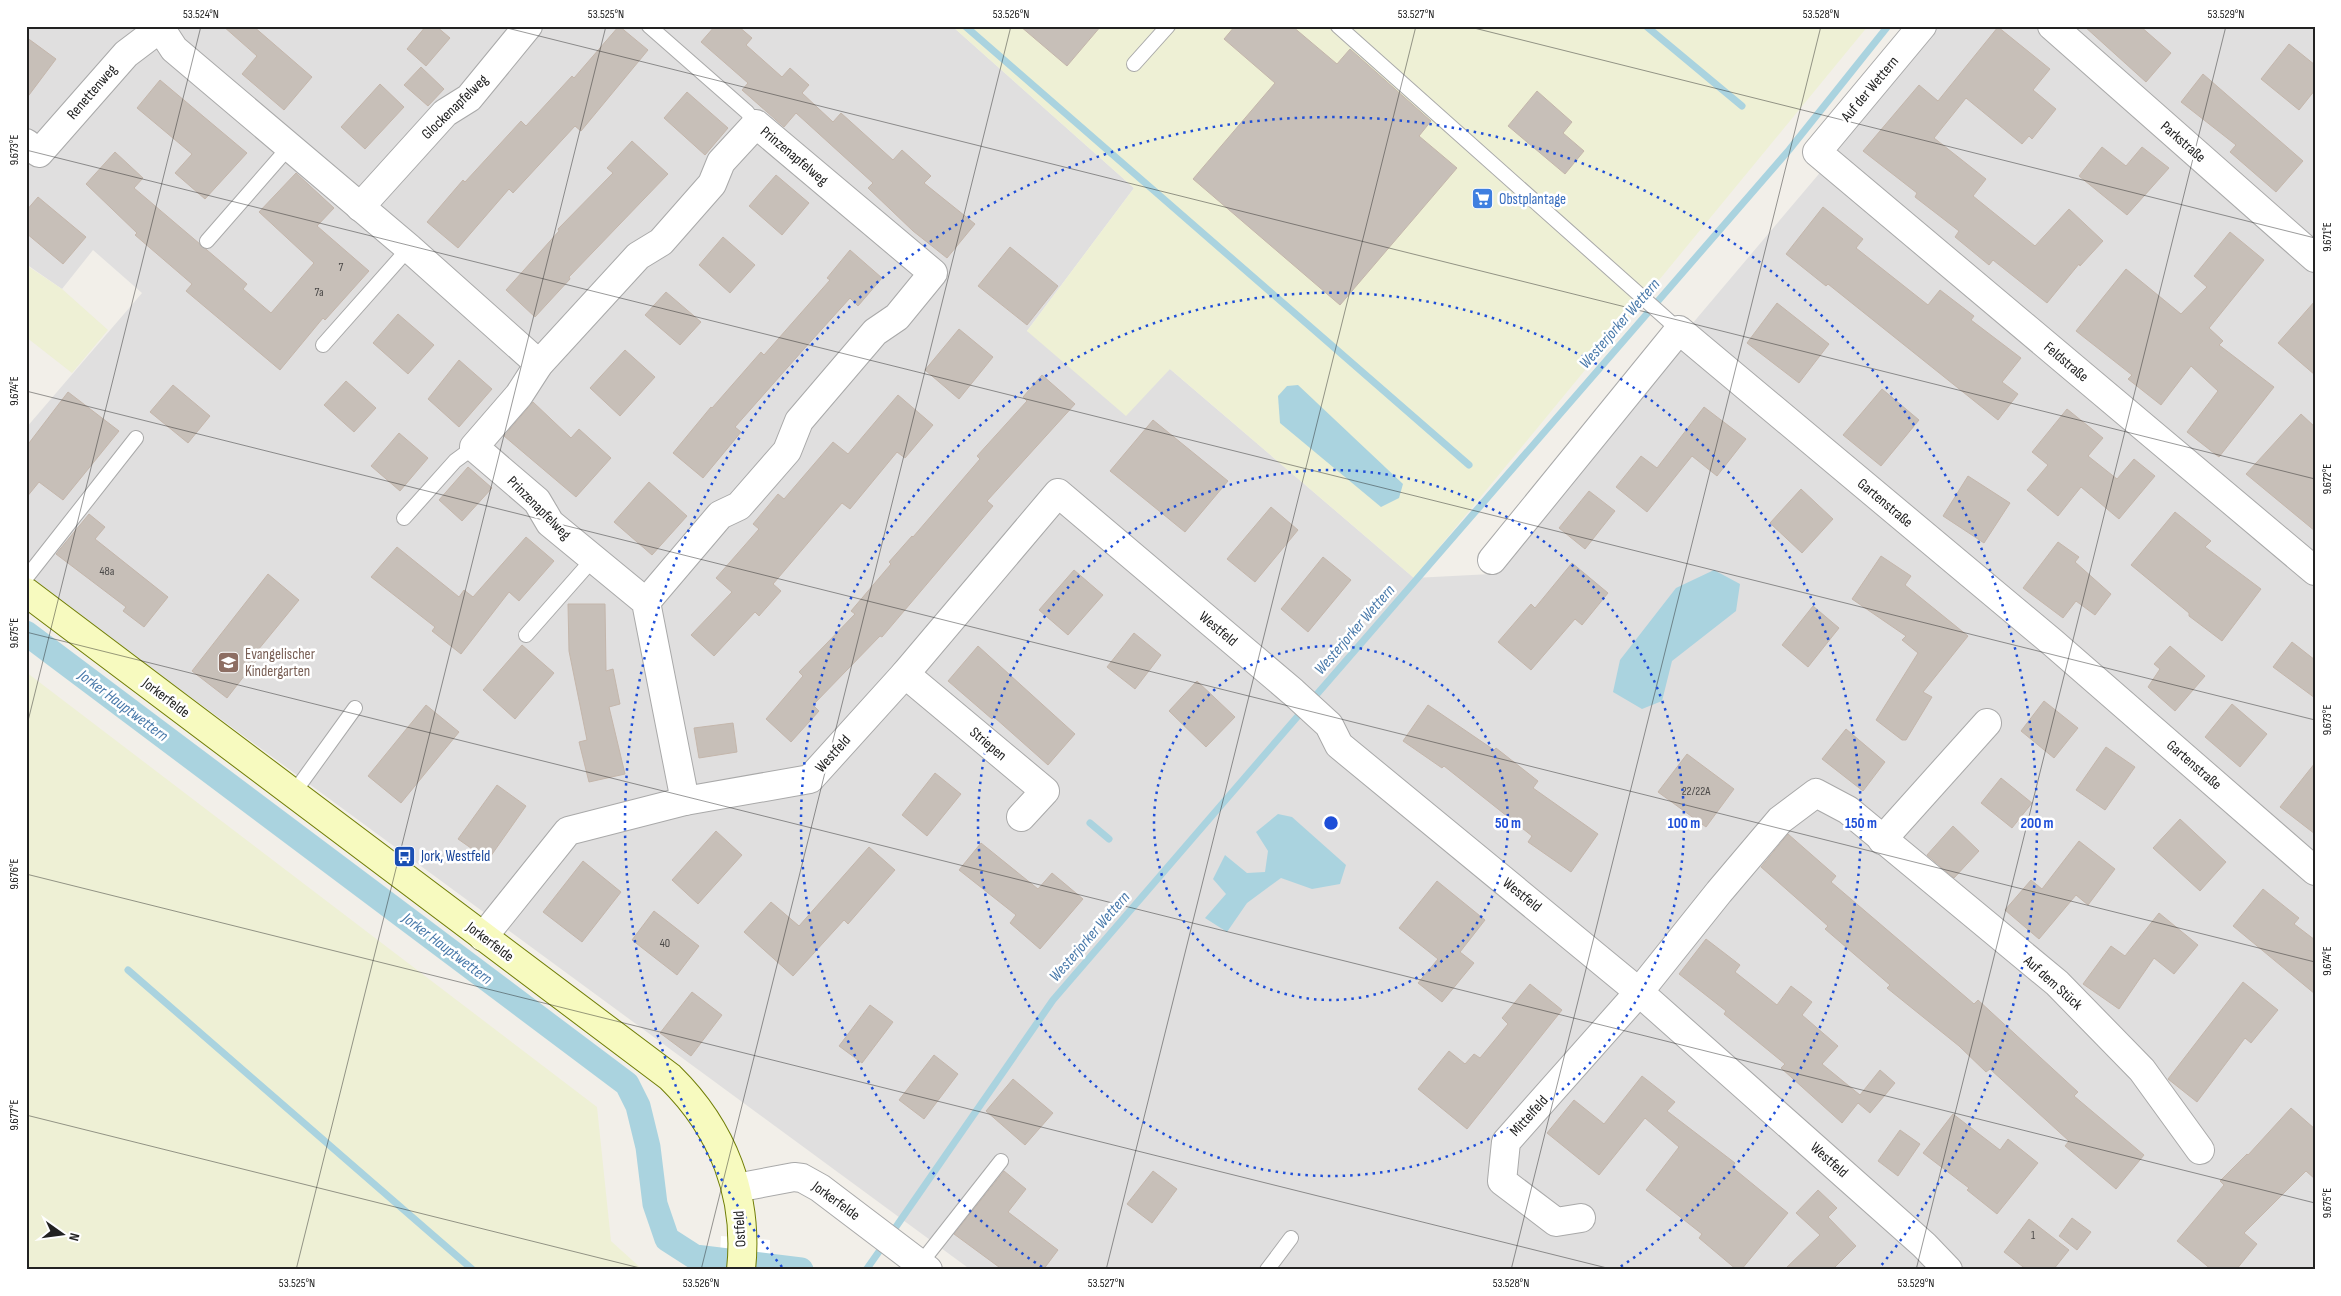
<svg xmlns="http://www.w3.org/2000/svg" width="2341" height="1296" viewBox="0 0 2341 1296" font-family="'Sofia Sans Condensed',sans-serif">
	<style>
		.residential { fill: #e0dfdf }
		.farmland { fill: #eef0d5 }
		.water { fill: #aad3df }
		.pier { fill: #fff }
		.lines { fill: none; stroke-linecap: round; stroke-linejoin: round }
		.stream { stroke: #aad3df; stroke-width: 7 }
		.canal { stroke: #aad3df; stroke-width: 25 }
		.building { fill: #c7bfb8; stroke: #c4b6ab }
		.lane-casing { stroke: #a9a9a9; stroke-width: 16 }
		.street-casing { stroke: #a9a9a9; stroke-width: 30 }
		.secondary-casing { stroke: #707d05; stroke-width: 30 }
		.lane { stroke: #fff; stroke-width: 14 }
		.street { stroke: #fff; stroke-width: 28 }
		.secondary { stroke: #f7fabf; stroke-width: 28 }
		.ticks { fill: none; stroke: #222; stroke-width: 1; stroke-opacity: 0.45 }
		.ring { fill: none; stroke: #1d4ed8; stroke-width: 2.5; stroke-dasharray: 2.5 5 }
		.labels { text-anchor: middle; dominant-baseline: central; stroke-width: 5; stroke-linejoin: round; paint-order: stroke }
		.number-label { font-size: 12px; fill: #4b4948 }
		.street-label { font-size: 15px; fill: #222; stroke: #fff }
		.shop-label { font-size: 15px; fill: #366cbe; stroke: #fff; text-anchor: start }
		.education-label { font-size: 15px; fill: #785e54; stroke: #fff; text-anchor: start }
		.transit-label { font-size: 15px; fill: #164399; stroke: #fff; text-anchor: start }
		.water-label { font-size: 16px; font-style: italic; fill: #4a7aab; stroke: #fff }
		.centre { fill: #1d4ed8; stroke: #fff; stroke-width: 2.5 }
		.ring-label { font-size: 15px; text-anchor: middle; font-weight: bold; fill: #1d4ed8; stroke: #fff; stroke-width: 5; stroke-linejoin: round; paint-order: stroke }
		.neatline { fill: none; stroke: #222; stroke-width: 2 }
		.ticks-label { font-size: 12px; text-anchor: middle; fill: #222 }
	</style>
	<rect width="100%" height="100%" fill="#f2efe9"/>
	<polygon class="residential" points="26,26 952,26 1134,188 1027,331 1170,369 1414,578 1491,574 1632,395 1829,162 1816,146 1917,26 2315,26 2315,1270 971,1270 26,576 26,428 142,293 93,250 62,289 26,264"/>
	<g class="farmland">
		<polygon points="952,26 1868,26 1414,578 1170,369 1126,416 1027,331 1134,188"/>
		<polygon points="26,265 62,289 108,330 72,373 26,337"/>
		<polygon points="26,672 597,1107 611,1241 643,1270 26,1270"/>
	</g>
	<g class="water">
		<polygon points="1298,385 1403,484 1399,498 1381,507 1280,423 1278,396 1287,386"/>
		<polygon points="1714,570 1740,584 1736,611 1672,661 1662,701 1642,709 1613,692 1620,660 1676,588"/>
		<polygon points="1278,814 1292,817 1346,865 1340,884 1312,889 1281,878 1247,903 1227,932 1205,918 1226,894 1213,879 1225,855 1247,873 1265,872 1268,851 1256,832"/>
	</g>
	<polygon class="pier" points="721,1236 770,1240 770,1270 719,1270"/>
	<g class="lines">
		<g class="stream">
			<polyline points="965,26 1469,465"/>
			<polyline points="1646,26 1742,106"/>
			<polyline points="1311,701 1789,150 1888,26"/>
			<polyline points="1090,823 1109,839"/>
			<polyline points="128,970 473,1270"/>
			<polyline points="891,1234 1053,1000 1304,709"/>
			<polyline points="866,1270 885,1243"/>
		</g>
		<polyline class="canal" points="26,633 627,1084 638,1106 648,1147 655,1204 667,1239 695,1257 801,1270"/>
	</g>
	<g class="building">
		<polygon points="223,26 253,26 312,77 284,110 242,74 257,56"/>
		<polygon points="426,26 436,26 450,38 426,66 407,49"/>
		<polygon points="619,26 648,50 581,131 575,126 513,193 509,189 458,248 427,222 463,180 465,182 521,121 526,126 572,76 574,78"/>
		<polygon points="715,26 738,26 752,38 746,45 782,77 790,68 809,85 802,93 833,122 841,113 893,160 902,150 931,176 924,183 975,224 947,258 913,231 868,188 873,183 796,113 784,127 742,90 748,83 701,42"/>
		<polygon points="1020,26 1101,26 1067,66"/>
		<polygon points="1235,26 1292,26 1337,64 1350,49 1431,121 1419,136 1457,168 1340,305 1193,179 1275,83 1224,39"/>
		<polygon points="2084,26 2140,26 2171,53 2146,82"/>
		<polygon points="1998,27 2050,69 2033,90 2056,109 2032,139 2029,136 2022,144 1966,98 1934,138 1986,179 1973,196 2035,246 2069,209 2103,241 2080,266 2079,264 2047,303 1993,260 1989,265 1955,237 1959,231 1915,197 1917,193 1863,151 1919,85 1938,101"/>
		<polygon points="26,37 56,59 26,99"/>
		<polygon points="2289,44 2315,65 2315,90 2299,110 2261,79"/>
		<polygon points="421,67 444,89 428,106 404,85"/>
		<polygon points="2203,74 2303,161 2276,192 2230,152 2236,145 2181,102"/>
		<polygon points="160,80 247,153 205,199 175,173 192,154 137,108"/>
		<polygon points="380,84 404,107 365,149 341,127"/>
		<polygon points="1537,91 1572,122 1563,133 1584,151 1565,174 1508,126"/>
		<polygon points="687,92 728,128 705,155 664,118"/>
		<polygon points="632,141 668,174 569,277 570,279 535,317 506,290 559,231 558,229 613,173 607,168"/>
		<polygon points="2102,147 2126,166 2142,147 2169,168 2127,215 2079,176"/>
		<polygon points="115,152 143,178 134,188 247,284 243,289 271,313 314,263 259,212 296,173 334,208 317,226 369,271 325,320 323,318 280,370 186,291 192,284 135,235 137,233 86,184"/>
		<polygon points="776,175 809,203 782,235 749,206"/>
		<polygon points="38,197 86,237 63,264 26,233 26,211"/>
		<polygon points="1823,207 1863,239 1856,248 1928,305 1940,290 1974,316 1971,320 2021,358 2002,382 2018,394 1998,420 1828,284 1826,286 1786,254"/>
		<polygon points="2230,232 2264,260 2209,328 2223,341 2219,345 2274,387 2219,457 2187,432 2218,391 2191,366 2161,405 2128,379 2132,375 2076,331 2126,269 2181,314 2207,287 2194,276"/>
		<polygon points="723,237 755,265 730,293 699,265"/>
		<polygon points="1010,247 1058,286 1027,325 978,286"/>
		<polygon points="850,250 882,278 858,306 850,298 803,350 735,427 741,432 703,478 673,453 711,407 712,408 761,352 764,355 830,280 827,278"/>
		<polygon points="666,292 701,322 680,345 645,315"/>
		<polygon points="2315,301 2315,375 2278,343"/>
		<polygon points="1777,303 1829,344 1799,383 1747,343"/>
		<polygon points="398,314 434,345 408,374 373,343"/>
		<polygon points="959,329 993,357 959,399 925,370"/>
		<polygon points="625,350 655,377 620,416 590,388"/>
		<polygon points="459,360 492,389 459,427 428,399"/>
		<polygon points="1042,375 1075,404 987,501 993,506 882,637 880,636 813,705 819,711 791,742 766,719 803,676 799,672 855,614 851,611 891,564 889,562 912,536 913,537 980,459 977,456 1027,401 1023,397"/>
		<polygon points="346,381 376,408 354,432 324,405"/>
		<polygon points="173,385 210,416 188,443 150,412"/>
		<polygon points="1882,389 1919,420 1881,466 1843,435"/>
		<polygon points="68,392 119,431 63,500 39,482 26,498 26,447"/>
		<polygon points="898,395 933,425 905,458 897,452 850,509 842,503 773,584 781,591 759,616 755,612 714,656 691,635 732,592 716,578 759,529 753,524 778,494 784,499 833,442 848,454"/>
		<polygon points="533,402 571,438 579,429 611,458 576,497 504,436"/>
		<polygon points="1704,407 1746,439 1717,476 1692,456 1647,512 1616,487 1641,456 1657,468"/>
		<polygon points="2067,409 2103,438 2088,456 2117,479 2134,459 2155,476 2119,519 2081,487 2058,516 2027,490 2048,465 2032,452"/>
		<polygon points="2301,414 2315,427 2315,531 2246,474"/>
		<polygon points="1153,420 1228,481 1185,532 1110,471"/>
		<polygon points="399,433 428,458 400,491 371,466"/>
		<polygon points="468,467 492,488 462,521 439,500"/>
		<polygon points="1968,476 2010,503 1984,543 1943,516"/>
		<polygon points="649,482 687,516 652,555 614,522"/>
		<polygon points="1801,489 1833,519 1802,553 1770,523"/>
		<polygon points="1589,491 1615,511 1585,549 1559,528"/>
		<polygon points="1271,507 1298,530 1255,582 1227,559"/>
		<polygon points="2175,512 2211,541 2205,547 2261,589 2222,641 2189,616 2189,613 2131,565"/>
		<polygon points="89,514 105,527 95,539 168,597 144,627 123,611 126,607 56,554"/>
		<polygon points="526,537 554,561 519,601 509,592 461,654 432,631 435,627 371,577 397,547 459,597 464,590 473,597"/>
		<polygon points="2058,542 2079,557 2075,562 2111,594 2095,615 2076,601 2063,618 2023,588"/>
		<polygon points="1881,556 1911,576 1905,585 1968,636 1923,692 1932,697 1906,740 1902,740 1876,720 1918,653 1902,640 1906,636 1852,599"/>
		<polygon points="1323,557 1351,580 1308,632 1281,609"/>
		<polygon points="1572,563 1608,593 1582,625 1575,619 1531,670 1498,642 1531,604 1535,608"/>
		<polygon points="1074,570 1103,595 1068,635 1039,610"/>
		<polygon points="268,574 299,600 258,650 262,653 227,698 192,671"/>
		<polygon points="568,604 605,604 606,671 613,669 620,704 609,707 625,774 589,782 579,742 587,740 569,651"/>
		<polygon points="1813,606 1839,628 1808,667 1782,645"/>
		<polygon points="1134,633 1161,655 1135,689 1107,667"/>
		<polygon points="2292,642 2315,660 2315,698 2273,667"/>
		<polygon points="522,645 554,673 515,719 483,690"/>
		<polygon points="978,646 1075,734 1048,765 994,717 992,719 948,681"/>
		<polygon points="2170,646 2205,676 2175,711 2148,687 2160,669 2154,664"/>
		<polygon points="1197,681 1235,717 1206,747 1169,711"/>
		<polygon points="2044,701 2078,728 2054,758 2021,731"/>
		<polygon points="2232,704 2267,734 2240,767 2205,737"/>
		<polygon points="426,705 459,732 401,803 368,776"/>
		<polygon points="1428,705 1494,750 1496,748 1538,781 1533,788 1598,834 1571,872 1528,842 1532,836 1444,766 1442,768 1403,741"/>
		<polygon points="733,723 737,752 699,758 694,728"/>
		<polygon points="1846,729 1885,762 1863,791 1822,759"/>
		<polygon points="2106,747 2135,767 2105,810 2076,790"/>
		<polygon points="1687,754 1734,789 1706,827 1658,792"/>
		<polygon points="2315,763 2315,834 2280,807"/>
		<polygon points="935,773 961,794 927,836 902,815"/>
		<polygon points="2001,778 2032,803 2012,828 1981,803"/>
		<polygon points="497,785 526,806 488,860 458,839"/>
		<polygon points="2180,819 2226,862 2200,891 2153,848"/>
		<polygon points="1953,826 1979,851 1954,878 1927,855"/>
		<polygon points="716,831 742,855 698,904 672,880"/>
		<polygon points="1788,834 1836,876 1831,882 1974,1004 1978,1000 2078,1092 2074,1096 2144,1155 2116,1189 2065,1146 2069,1141 1990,1069 1986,1072 1959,1046 1887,988 1890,985 1825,929 1828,926 1761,867"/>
		<polygon points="2079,841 2115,869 2088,905 2076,895 2039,939 2005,910 2031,880 2042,889"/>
		<polygon points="981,843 1038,889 1052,873 1083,899 1040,949 1010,923 1016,915 959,870"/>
		<polygon points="869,847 895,870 848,924 844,920 793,976 744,932 771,902 799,926"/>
		<polygon points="583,861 621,892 582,942 543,912"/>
		<polygon points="1437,881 1485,920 1460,952 1474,963 1442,1002 1418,983 1438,959 1399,928"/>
		<polygon points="2263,889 2299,918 2294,924 2315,940 2315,994 2233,926"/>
		<polygon points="654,911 699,946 677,975 632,940"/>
		<polygon points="2159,913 2198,945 2174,974 2154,958 2119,1009 2083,984 2111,946 2125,956"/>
		<polygon points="1706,939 1740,965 1735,972 1777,1005 1791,986 1812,1002 1802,1015 1838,1046 1822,1064 1860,1095 1880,1070 1895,1083 1870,1113 1858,1103 1842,1123 1781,1068 1785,1064 1724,1014 1726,1011 1679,974"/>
		<polygon points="2243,982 2278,1010 2251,1043 2245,1038 2197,1102 2168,1079"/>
		<polygon points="1530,984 1562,1010 1467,1129 1418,1089 1449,1051 1465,1064 1474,1054 1480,1058 1508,1024 1502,1018"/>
		<polygon points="692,992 722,1015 691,1056 660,1033"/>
		<polygon points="870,1005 893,1022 862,1063 839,1046"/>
		<polygon points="934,1055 958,1074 924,1119 899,1100"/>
		<polygon points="1642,1076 1675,1102 1667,1111 1735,1163 1732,1167 1788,1213 1741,1270 1737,1270 1699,1238 1702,1234 1646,1190 1679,1147 1645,1118 1599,1175 1547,1133 1574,1100 1604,1124"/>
		<polygon points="1013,1079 1053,1113 1025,1145 986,1111"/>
		<polygon points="2291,1108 2315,1129 2315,1179 2306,1171 2244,1233 2257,1244 2236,1270 2212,1270 2177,1241 2224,1185 2220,1181 2247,1154 2248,1155"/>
		<polygon points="1953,1114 2000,1150 2008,1139 2038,1163 1997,1214 1967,1190 1969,1188 1923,1153"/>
		<polygon points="1900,1130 1920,1144 1898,1176 1878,1161"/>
		<polygon points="1004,1171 1026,1189 1008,1212 1058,1250 1043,1270 1003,1270 954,1234"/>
		<polygon points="1153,1171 1177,1189 1152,1223 1127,1204"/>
		<polygon points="1818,1190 1837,1208 1828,1217 1856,1246 1832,1270 1784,1270 1820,1235 1796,1213"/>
		<polygon points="2072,1218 2091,1232 2077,1250 2059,1236"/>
		<polygon points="2029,1219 2069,1250 2053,1270 2027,1270 2004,1252"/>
	</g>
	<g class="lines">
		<defs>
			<g id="lane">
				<polyline points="649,26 747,112 756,124"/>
				<polyline points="1338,26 1679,330"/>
				<polyline points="1134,64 1168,26"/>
				<polyline points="207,241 289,147"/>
				<polyline points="323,345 409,248"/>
				<polyline points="404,518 455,461 474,447"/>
				<polyline points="26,578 136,438"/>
				<polyline points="526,635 593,559"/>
				<polyline points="293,794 355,708"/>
				<polyline points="920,1264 1001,1161"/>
				<polyline points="1267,1270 1291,1238"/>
			</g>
			<g id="street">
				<polyline points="159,26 174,49 409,248 539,364"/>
				<polyline points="1922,26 1817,152 2315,571"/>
				<polyline points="2052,26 2315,258"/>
				<polyline points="26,143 39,153 126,54 163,26"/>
				<polyline points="360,207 445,113 469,98 528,26"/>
				<polyline points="1492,560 1679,330 2052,642 2315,871"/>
				<polyline points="646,602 720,515 739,506 787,451 799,421 875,332 897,317 933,273 756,124 721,162 712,184 661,242 638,256 539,364 519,395 474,447 537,501 550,523 646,602 685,801"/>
				<polyline points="905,674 1045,791 1021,817"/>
				<polyline points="1882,840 1987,723"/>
				<polyline points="483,937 568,831 685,801 810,779 905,674 1058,493 1293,692 1329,725 1339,745 1639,992 1924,1245 1948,1270"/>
				<polyline points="736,1188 794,1177 802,1178 820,1188 928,1270"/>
				<polyline points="1581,1218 1556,1222 1502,1181 1506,1142 1639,992 1719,892 1780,820 1816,793 1848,810 2057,983 2142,1070 2200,1150"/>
			</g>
			<path id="secondary" d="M26,592l644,485c53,52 79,119 71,193"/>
		</defs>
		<use href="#lane" class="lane-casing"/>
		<use href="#street" class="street-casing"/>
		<use href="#secondary" class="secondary-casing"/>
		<use href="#lane" class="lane"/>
		<use href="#street" class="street"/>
		<use href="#secondary" class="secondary"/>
	</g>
	<path class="ticks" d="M499,26l1816,453M1466,26l849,212M26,150l2289,570M26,391l2289,571M26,632l2289,571M26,729l175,-703M26,874l1589,396M26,1115l622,155M296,1270l310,-1244M701,1270l310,-1244M1106,1270l310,-1244M1511,1270l310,-1244M1916,1270l310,-1244"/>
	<g class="ring">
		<circle cx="1331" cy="823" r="177"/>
		<circle cx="1331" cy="823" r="353"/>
		<path d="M1042 1267A530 530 0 1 1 1620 1267"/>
		<path d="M782 1267A706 706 0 1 1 1880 1267"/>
	</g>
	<defs>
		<symbol id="supermarket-square" viewBox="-11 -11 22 22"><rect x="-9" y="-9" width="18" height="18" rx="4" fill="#3f7fe0" stroke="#fff"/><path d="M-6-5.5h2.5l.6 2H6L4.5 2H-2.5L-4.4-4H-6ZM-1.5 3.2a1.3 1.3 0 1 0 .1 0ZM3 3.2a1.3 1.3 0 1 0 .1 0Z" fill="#fff"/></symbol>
		<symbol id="school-square" viewBox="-11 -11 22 22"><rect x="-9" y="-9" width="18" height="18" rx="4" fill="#8d6e63" stroke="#fff"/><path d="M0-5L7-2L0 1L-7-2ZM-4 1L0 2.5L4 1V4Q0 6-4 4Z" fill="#fff"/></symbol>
		<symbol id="bus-square" viewBox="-11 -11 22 22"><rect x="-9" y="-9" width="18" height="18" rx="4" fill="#1a4fb4" stroke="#fff"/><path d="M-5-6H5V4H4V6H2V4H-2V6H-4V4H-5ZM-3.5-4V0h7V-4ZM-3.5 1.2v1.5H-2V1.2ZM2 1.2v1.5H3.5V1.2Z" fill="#fff"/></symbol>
	</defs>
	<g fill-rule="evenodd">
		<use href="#supermarket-square" x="1470" y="186" width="25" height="25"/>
		<use href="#school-square" x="216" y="650" width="25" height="25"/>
		<use href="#bus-square" x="392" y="844" width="25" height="25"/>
	</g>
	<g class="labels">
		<g class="number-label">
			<text x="341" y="267">7</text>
			<text x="319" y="292">7a</text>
			<text x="107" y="571">48a</text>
			<text x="1696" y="791">22/22A</text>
			<text x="665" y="943">40</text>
			<text x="2033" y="1235">1</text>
		</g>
		<g class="street-label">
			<text transform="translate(1870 89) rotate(-50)">Auf der Wettern</text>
			<text transform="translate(92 92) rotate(-49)">Renettenweg</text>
			<text transform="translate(455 107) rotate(-44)">Glockenapfelweg</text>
			<text transform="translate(2183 142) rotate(41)">Parkstraße</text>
			<text transform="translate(794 156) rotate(40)">Prinzenapfelweg</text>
			<text transform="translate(2066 362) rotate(40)">Feldstraße</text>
			<text transform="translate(1885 503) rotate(40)">Gartenstraße</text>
			<text transform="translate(539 508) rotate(45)">Prinzenapfelweg</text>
			<text transform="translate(1218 629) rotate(40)">Westfeld</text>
			<text transform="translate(166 698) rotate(37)">Jorkerfelde</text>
			<text transform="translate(988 744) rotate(40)">Striepen</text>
			<text transform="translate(833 754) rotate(-48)">Westfeld</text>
			<text transform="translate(2194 765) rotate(41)">Gartenstraße</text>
			<text transform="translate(1522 895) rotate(39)">Westfeld</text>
			<text transform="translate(490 942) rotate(37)">Jorkerfelde</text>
			<text transform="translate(2053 983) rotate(42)">Auf dem Stück</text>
			<text transform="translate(1529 1116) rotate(-48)">Mittelfeld</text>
			<text transform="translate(1829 1160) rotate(42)">Westfeld</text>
			<text transform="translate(836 1201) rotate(36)">Jorkerfelde</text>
			<text transform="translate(740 1229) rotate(-93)">Ostfeld</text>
		</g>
		<g class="shop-label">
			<text x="1499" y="199">Obstplantage</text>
		</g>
		<g class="education-label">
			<text x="245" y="654">Evangelischer<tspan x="245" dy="17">Kindergarten</tspan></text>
		</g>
		<g class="transit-label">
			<text x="421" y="856">Jork, Westfeld</text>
		</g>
		<g class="water-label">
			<text transform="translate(1620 324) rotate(-49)">Westerjorker Wettern</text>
			<text transform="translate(1355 630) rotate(-49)">Westerjorker Wettern</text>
			<text transform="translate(123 706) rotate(37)">Jorker Hauptwettern</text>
			<text transform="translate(1090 937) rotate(-49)">Westerjorker Wettern</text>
			<text transform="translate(447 949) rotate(37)">Jorker Hauptwettern</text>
		</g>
	</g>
	<circle cx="1331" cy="823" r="8" class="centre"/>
	<g class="ring-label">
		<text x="1508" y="828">50 m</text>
		<text x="1684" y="828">100 m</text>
		<text x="1861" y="828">150 m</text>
		<text x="2037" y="828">200 m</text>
	</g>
	<rect width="2341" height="1296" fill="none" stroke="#ffffff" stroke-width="55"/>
	<g transform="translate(62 1234) rotate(104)" stroke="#ffffff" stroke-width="4" paint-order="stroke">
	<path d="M0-4L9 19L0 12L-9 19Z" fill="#222222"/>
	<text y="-8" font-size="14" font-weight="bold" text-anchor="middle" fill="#222222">N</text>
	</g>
	<rect x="28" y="28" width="2286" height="1240" class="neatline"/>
	<g class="ticks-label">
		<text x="201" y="18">53.524°N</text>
		<text x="606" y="18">53.525°N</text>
		<text x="1011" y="18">53.526°N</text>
		<text x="1416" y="18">53.527°N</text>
		<text x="1821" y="18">53.528°N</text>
		<text x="2226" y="18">53.529°N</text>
		<text transform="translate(14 150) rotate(-90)" y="4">9.673°E</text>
		<text transform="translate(2327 237) rotate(-90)" y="4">9.671°E</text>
		<text transform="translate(14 391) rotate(-90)" y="4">9.674°E</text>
		<text transform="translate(2327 479) rotate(-90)" y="4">9.672°E</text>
		<text transform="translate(14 633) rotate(-90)" y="4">9.675°E</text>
		<text transform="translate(2327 720) rotate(-90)" y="4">9.673°E</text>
		<text transform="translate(14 874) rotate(-90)" y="4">9.676°E</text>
		<text transform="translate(2327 961) rotate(-90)" y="4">9.674°E</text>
		<text transform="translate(14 1115) rotate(-90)" y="4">9.677°E</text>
		<text transform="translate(2327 1203) rotate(-90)" y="4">9.675°E</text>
		<text x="297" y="1287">53.525°N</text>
		<text x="701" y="1287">53.526°N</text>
		<text x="1106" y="1287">53.527°N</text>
		<text x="1511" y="1287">53.528°N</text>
		<text x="1916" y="1287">53.529°N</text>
	</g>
</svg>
